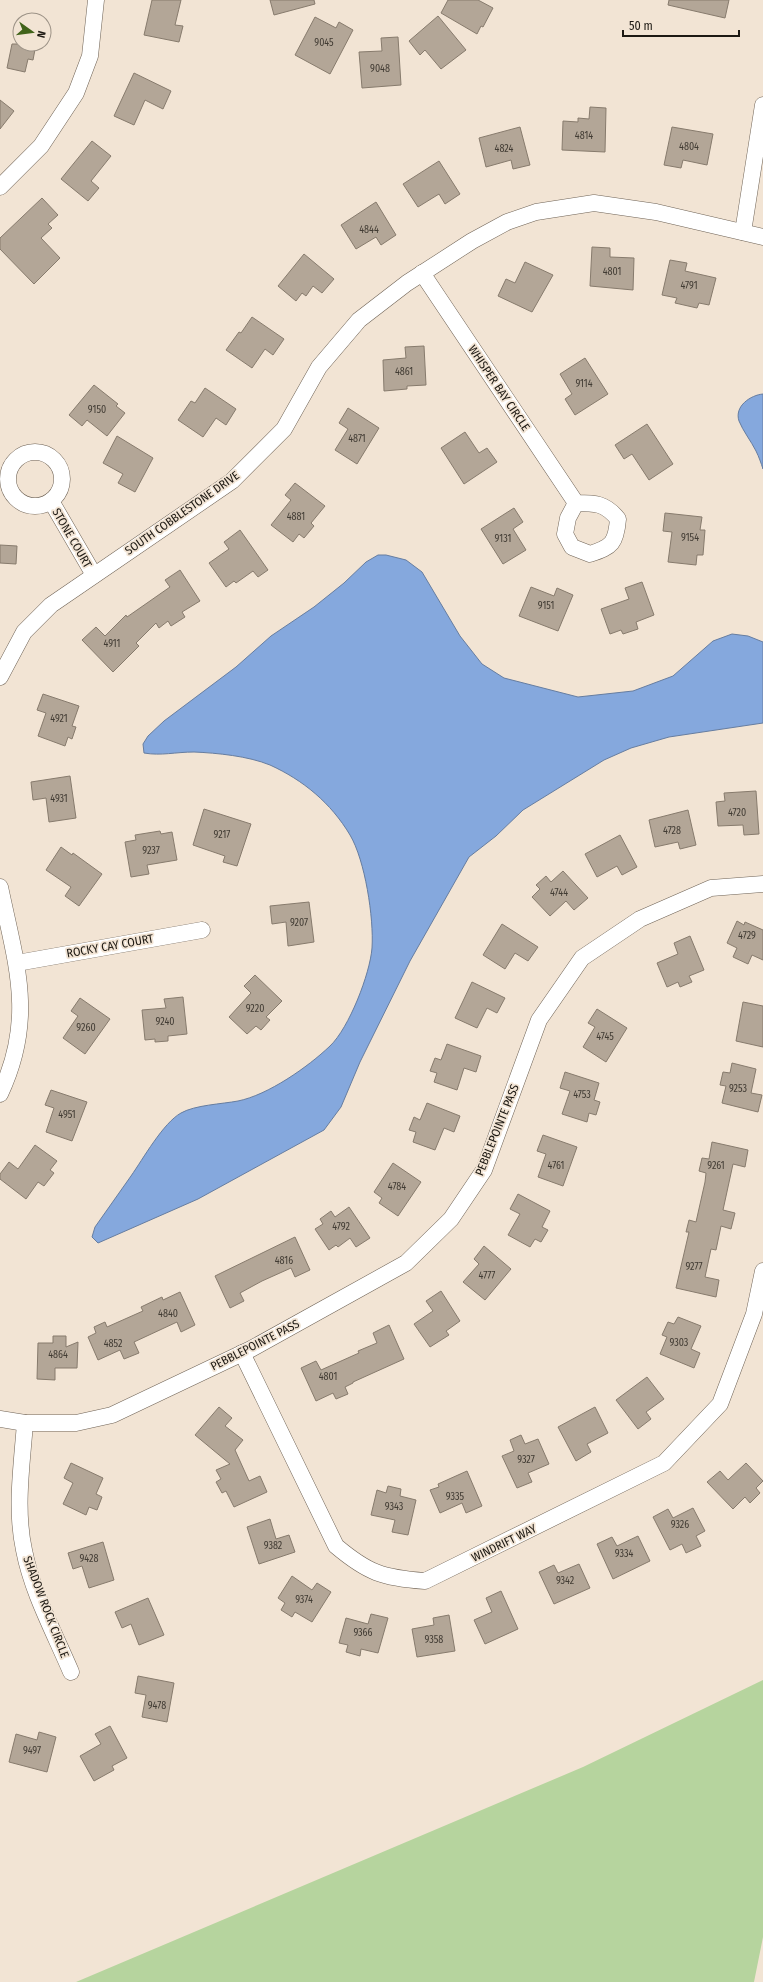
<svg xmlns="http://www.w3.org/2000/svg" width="763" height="1982" viewBox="0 0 763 1982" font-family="'Fira Sans Condensed',sans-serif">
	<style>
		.green { fill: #b6d49e }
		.water { fill: #85a8dd; stroke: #667da0 }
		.building { fill: #b3a697; stroke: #877b6d }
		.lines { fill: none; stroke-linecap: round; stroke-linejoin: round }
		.street-casing { stroke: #6f6356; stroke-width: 17 }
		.street { stroke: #fff; stroke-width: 16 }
		.labels { text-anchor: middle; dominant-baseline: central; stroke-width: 3.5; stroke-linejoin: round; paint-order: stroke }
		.number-label { font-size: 10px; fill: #423c34 }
		.street-label { font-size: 12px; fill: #1d1913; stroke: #f2e4d4 }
	</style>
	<rect width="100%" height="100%" fill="#f2e4d4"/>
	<polygon class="green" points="763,1680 763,1937 754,1982 76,1982 583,1767"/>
	<g class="water">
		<path d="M763,394v75c-2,-6 -4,-12 -7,-18 -5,-10 -13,-20 -17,-30 -5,-15 12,-26 24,-27z"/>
		<path d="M378,555h8l20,5 16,12 38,64 22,28 22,14 74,19 55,-6 40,-15 40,-35 19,-7 16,2 15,6v81l-94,14 -38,11 -27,12 -81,50 -27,26 -27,21 -59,104 -50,101 -19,45 -17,23 -126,69 -100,44 -6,-6 3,-10c12,-17 24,-34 36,-51 12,-17 32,-53 50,-63 14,-8 41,-9 57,-12 30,-6 70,-34 92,-55 19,-18 40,-72 42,-98 2,-30 -7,-88 -22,-113 -19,-32 -47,-55 -80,-70 -22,-9 -53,-12 -76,-13 -18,0 -33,4 -50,1l-1,-9 5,-8 16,-15 72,-54 35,-31 43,-29 30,-24 22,-21z"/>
	</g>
	<g class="building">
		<polygon points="152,0 181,0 175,25 183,26 179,42 144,35"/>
		<polygon points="270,0 314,0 315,4 274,15"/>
		<polygon points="448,0 478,0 493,8 483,27 481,26 477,34 441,13"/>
		<polygon points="669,0 729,0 725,18 668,5"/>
		<polygon points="438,16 466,50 441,69 425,50 420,55 409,41"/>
		<polygon points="315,17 336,28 339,22 353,30 330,74 295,55"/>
		<polygon points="398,37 401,85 362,88 359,52 382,51 381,38"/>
		<polygon points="12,44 36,44 33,60 28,59 25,72 7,68"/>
		<polygon points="134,73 171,91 163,109 145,100 134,125 114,116"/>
		<polygon points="0,100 14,111 0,129"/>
		<polygon points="590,107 606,108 605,152 562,150 563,121 578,122 578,118 589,119"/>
		<polygon points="520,127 530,165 513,169 511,160 486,167 479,138"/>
		<polygon points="672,127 713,134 707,165 683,160 681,168 664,165"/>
		<polygon points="92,141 111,156 91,181 99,188 88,201 61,179"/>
		<polygon points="439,161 460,194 445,204 439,194 418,207 403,184"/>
		<polygon points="42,198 58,215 48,224 52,228 41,238 60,258 34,284 0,249 0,238"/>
		<polygon points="376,202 396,235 381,245 376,237 356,249 341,225"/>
		<polygon points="592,247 610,248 610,257 634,258 633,290 590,286"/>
		<polygon points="304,254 334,279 322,293 313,286 306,296 302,293 296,301 278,286"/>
		<polygon points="670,260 687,263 685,271 716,278 709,305 699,303 697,308 675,303 677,298 662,295"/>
		<polygon points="525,262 553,275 532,312 498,296 506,279 515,283"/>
		<polygon points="252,317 284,339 273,355 265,349 252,368 226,350 239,332 241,333"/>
		<polygon points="424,346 426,385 407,386 407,389 384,391 383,360 406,358 405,347"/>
		<polygon points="585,358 608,394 575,415 565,399 572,394 560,374"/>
		<polygon points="94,385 118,404 116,406 125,413 107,436 87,420 82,426 69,415"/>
		<polygon points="205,388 236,409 226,425 216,418 203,437 178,420 191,401 195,403"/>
		<polygon points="348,408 379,428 357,464 335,450 348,429 339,423"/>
		<polygon points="647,424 673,464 649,480 632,454 624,459 615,445"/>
		<polygon points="465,432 479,453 487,448 497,462 464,484 441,448"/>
		<polygon points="117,436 153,458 135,492 118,483 123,474 103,463"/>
		<polygon points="295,483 325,506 311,523 314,526 304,538 299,534 293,542 271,525 291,500 285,495"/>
		<polygon points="514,508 523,522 513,529 526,550 503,564 481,529"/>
		<polygon points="665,513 702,517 700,530 705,530 703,555 697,555 696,565 668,562 672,532 663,531"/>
		<polygon points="240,530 268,570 258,577 253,571 236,583 234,581 226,587 209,563 229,549 224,542"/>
		<polygon points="0,545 17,546 16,564 0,563"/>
		<polygon points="180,570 200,601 182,612 185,617 171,626 168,621 159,628 156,623 136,643 139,646 113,672 82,640 96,627 105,636 126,615 127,617 170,587 165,580"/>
		<polygon points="642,582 654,615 636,622 638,629 623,634 621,630 610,634 601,609 629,599 625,588"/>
		<polygon points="531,587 554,596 557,588 573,595 558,631 519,616"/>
		<polygon points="43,694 79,706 72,726 76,727 72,739 68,737 65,746 38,736 46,713 37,710"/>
		<polygon points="70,776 76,818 49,822 46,798 33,800 31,782"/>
		<polygon points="756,791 759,834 744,835 743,825 718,826 716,802 725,801 724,793"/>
		<polygon points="204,809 251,824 237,866 223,862 225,856 193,845"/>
		<polygon points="688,810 696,845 680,849 678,842 655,847 649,820"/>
		<polygon points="160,831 161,834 172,832 177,860 147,865 149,874 131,877 125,842 136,840 135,835"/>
		<polygon points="620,835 637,867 622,875 617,866 597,877 585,854"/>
		<polygon points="61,847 72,855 73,853 102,874 79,906 65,896 71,887 46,870"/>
		<polygon points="563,871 588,898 574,910 566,901 550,916 532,897 540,889 536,885 546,876 551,882"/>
		<polygon points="309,902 314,942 288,946 286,922 272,924 270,906"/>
		<polygon points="737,921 744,925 745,922 763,930 763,960 752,955 748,964 733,957 737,948 727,943"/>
		<polygon points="502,924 538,947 528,961 515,953 505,969 483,955"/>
		<polygon points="690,936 704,970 689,976 692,982 680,987 678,982 667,987 657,963 678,954 674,943"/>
		<polygon points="255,975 282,1001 266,1017 270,1020 261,1030 256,1026 247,1034 229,1017 251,993 244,986"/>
		<polygon points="472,982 505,998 497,1013 487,1008 477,1028 455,1018"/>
		<polygon points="183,997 187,1034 168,1036 168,1041 155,1042 155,1039 145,1040 142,1010 166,1008 164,999"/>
		<polygon points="80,998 110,1019 85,1054 63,1038 78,1016 71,1011"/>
		<polygon points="743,1002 763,1006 763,1047 736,1041"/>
		<polygon points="597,1009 627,1028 606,1062 583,1047 595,1027 588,1023"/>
		<polygon points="447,1044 481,1056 476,1072 464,1068 457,1090 434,1082 437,1073 430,1071 435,1058 441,1060"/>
		<polygon points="732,1063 756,1069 751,1093 762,1095 758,1112 722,1103 726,1086 720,1085 723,1072 730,1073"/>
		<polygon points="565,1072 599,1083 594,1100 600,1102 596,1115 589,1113 587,1122 562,1114 570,1091 560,1088"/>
		<polygon points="51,1090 87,1102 72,1141 46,1132 54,1108 45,1105"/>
		<polygon points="427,1103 460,1116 454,1132 444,1128 435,1150 413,1142 416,1132 409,1130 414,1117 420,1120"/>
		<polygon points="543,1135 577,1147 563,1186 538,1177 546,1154 537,1151"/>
		<polygon points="712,1142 748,1150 745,1167 733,1164 723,1210 735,1213 731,1229 721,1226 716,1250 711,1249 705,1277 719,1280 716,1297 676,1288 689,1232 686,1232 689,1220 696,1222 705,1182 706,1173 699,1171 702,1158 709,1159"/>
		<polygon points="35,1145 57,1161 50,1170 54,1173 44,1186 38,1182 26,1199 0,1179 0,1174 9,1162 18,1169"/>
		<polygon points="393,1163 421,1182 398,1216 379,1203 382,1198 374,1192"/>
		<polygon points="518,1194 550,1211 542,1227 548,1230 541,1242 535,1239 530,1247 508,1235 520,1214 510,1209"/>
		<polygon points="349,1207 370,1238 356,1247 350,1238 338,1247 336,1245 329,1250 315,1229 323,1224 320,1219 331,1211 335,1217"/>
		<polygon points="295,1237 310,1270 295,1277 291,1268 262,1281 240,1293 244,1301 230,1308 215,1276"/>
		<polygon points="484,1246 511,1269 485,1300 463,1282 479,1264 474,1259"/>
		<polygon points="441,1291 460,1321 446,1331 449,1335 430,1347 414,1324 433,1311 426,1301"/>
		<polygon points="180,1292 195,1325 181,1332 177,1322 134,1342 139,1353 124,1359 120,1350 98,1360 88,1337 96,1333 94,1327 105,1322 107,1327 143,1311 141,1307 162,1297 163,1300"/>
		<polygon points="678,1317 701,1326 691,1349 700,1353 694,1368 660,1354 667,1337 662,1335 668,1322 674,1324"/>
		<polygon points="389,1325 404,1359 353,1382 353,1383 345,1387 348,1394 336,1399 333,1393 316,1401 301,1368 316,1361 321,1370 359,1353 358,1351 377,1343 373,1333"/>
		<polygon points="53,1336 66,1336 66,1347 78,1342 77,1368 55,1368 55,1380 37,1379 38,1343 53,1343"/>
		<polygon points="647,1377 664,1399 646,1412 651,1419 638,1429 616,1400"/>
		<polygon points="219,1407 232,1418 225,1426 243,1440 235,1450 249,1481 260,1476 267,1492 234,1507 226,1491 222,1493 216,1482 221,1479 216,1470 230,1464 195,1435"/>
		<polygon points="595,1407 608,1433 587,1444 591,1452 576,1461 558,1427"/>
		<polygon points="521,1435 525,1444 538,1439 549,1464 528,1473 532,1482 517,1488 502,1456 514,1451 510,1440"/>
		<polygon points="71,1463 103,1478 96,1494 102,1497 97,1510 89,1507 86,1515 63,1504 73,1483 64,1478"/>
		<polygon points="746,1463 763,1481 756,1488 760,1493 750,1503 745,1497 733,1509 707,1482 720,1471 728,1480"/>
		<polygon points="467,1471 482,1506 466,1513 462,1503 440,1513 430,1490 439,1487 438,1484"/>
		<polygon points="388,1486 401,1489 400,1496 416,1500 408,1535 392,1532 395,1520 371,1515 377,1490 386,1493"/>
		<polygon points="693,1508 705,1531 696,1536 701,1546 686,1553 682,1544 670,1550 653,1517 668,1509 673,1518"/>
		<polygon points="270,1519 276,1539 289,1535 295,1552 259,1564 247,1527"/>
		<polygon points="638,1536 650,1561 613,1579 597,1544 612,1537 617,1546"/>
		<polygon points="103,1542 114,1580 89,1588 82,1566 73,1569 68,1553"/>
		<polygon points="579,1564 590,1588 554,1604 539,1572 554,1565 558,1573"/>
		<polygon points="292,1576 312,1590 317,1583 331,1592 312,1622 295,1612 292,1617 281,1610 285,1603 278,1598"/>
		<polygon points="501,1591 518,1629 485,1644 474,1620 492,1612 486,1598"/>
		<polygon points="148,1598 164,1635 139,1645 131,1624 122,1628 115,1612"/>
		<polygon points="371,1614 388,1618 378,1653 361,1649 360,1656 346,1652 348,1645 339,1643 346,1618 368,1624"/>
		<polygon points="449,1615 455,1651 417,1657 412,1629 434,1625 433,1618"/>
		<polygon points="138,1676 174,1683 167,1722 142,1717 146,1695 135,1693"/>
		<polygon points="110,1726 127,1758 112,1766 114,1770 94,1781 80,1756 101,1744 95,1734"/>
		<polygon points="39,1732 56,1737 47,1772 9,1762 16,1734 37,1740"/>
	</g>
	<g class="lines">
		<defs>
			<g id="street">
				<polyline points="0,187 41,146 76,93 90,56 96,0"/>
				<polyline points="743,232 763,105"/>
				<path d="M422,273l154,230c19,0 29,0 42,16 -2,24 -6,28 -28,35l-18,-7 -7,-13 3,-16 8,-15"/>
				<circle cx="35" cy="479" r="27"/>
				<polyline points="51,501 94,575"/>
				<polyline points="0,677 24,632 51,605 232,481 284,429 319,367 359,320 407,283 472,241 507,222 536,212 594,203 656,212 763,237"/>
				<path d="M0,887c16,77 36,131 0,207"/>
				<polyline points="17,963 202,930"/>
				<path d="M242,1353l94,193c32,27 47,32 89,35l239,-118 56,-59 34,-90 9,-43"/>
				<polyline points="0,1419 25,1423 76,1423 112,1415 251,1349 406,1263 451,1219 484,1170 539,1020 582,958 640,919 711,888 763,884"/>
				<path d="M25,1423c-3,41 -10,86 -1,127 8,42 30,82 47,122"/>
			</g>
		</defs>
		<use href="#street" class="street-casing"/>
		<use href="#street" class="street"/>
	</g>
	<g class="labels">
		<g class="number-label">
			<text x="324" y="43">9045</text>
			<text x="380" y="69">9048</text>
			<text x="584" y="136">4814</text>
			<text x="689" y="147">4804</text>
			<text x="504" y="149">4824</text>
			<text x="369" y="230">4844</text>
			<text x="612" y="272">4801</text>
			<text x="689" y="286">4791</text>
			<text x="404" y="372">4861</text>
			<text x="584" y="384">9114</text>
			<text x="97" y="410">9150</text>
			<text x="357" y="439">4871</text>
			<text x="296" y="517">4881</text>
			<text x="690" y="538">9154</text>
			<text x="503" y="539">9131</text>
			<text x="546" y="606">9151</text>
			<text x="112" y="644">4911</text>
			<text x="59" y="719">4921</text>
			<text x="59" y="799">4931</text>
			<text x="737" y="813">4720</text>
			<text x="672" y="831">4728</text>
			<text x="222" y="835">9217</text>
			<text x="151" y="851">9237</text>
			<text x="559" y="893">4744</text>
			<text x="299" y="923">9207</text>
			<text x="747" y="936">4729</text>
			<text x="255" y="1009">9220</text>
			<text x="165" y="1022">9240</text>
			<text x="86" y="1028">9260</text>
			<text x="605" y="1037">4745</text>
			<text x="738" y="1089">9253</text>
			<text x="582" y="1095">4753</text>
			<text x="67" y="1115">4951</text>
			<text x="556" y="1166">4761</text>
			<text x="716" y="1166">9261</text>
			<text x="397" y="1187">4784</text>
			<text x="341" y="1227">4792</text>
			<text x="284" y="1261">4816</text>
			<text x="694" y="1267">9277</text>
			<text x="487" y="1276">4777</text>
			<text x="168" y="1314">4840</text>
			<text x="679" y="1343">9303</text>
			<text x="113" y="1344">4852</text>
			<text x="58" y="1355">4864</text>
			<text x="328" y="1377">4801</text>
			<text x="526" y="1460">9327</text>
			<text x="455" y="1497">9335</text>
			<text x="394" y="1507">9343</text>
			<text x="680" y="1525">9326</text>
			<text x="273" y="1546">9382</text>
			<text x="624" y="1554">9334</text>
			<text x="89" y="1559">9428</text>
			<text x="565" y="1581">9342</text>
			<text x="304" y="1600">9374</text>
			<text x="363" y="1633">9366</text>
			<text x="434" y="1640">9358</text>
			<text x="157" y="1706">9478</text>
			<text x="32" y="1751">9497</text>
		</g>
		<g class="street-label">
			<text transform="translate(499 388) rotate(56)">WHISPER BAY CIRCLE</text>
			<text transform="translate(182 513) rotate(-35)">SOUTH COBBLESTONE DRIVE</text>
			<text transform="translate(72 538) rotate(60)">STONE COURT</text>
			<text transform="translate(110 946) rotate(-10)">ROCKY CAY COURT</text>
			<text transform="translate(497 1130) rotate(-68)">PEBBLEPOINTE PASS</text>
			<text transform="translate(255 1345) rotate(-27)">PEBBLEPOINTE PASS</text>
			<text transform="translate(504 1543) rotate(-26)">WINDRIFT WAY</text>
			<text transform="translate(46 1607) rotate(69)">SHADOW ROCK CIRCLE</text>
		</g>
	</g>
	<g transform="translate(32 32) rotate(104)"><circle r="19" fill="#f2e4d4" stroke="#9d9387"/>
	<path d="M0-3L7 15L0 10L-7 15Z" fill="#41631a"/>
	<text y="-6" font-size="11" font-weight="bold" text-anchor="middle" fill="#1d1913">N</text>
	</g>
	<path d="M623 30v6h116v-6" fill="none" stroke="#1d1913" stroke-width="2"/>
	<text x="629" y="30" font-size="12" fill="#1d1913" stroke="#f2e4d4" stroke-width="3" paint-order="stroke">50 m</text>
</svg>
